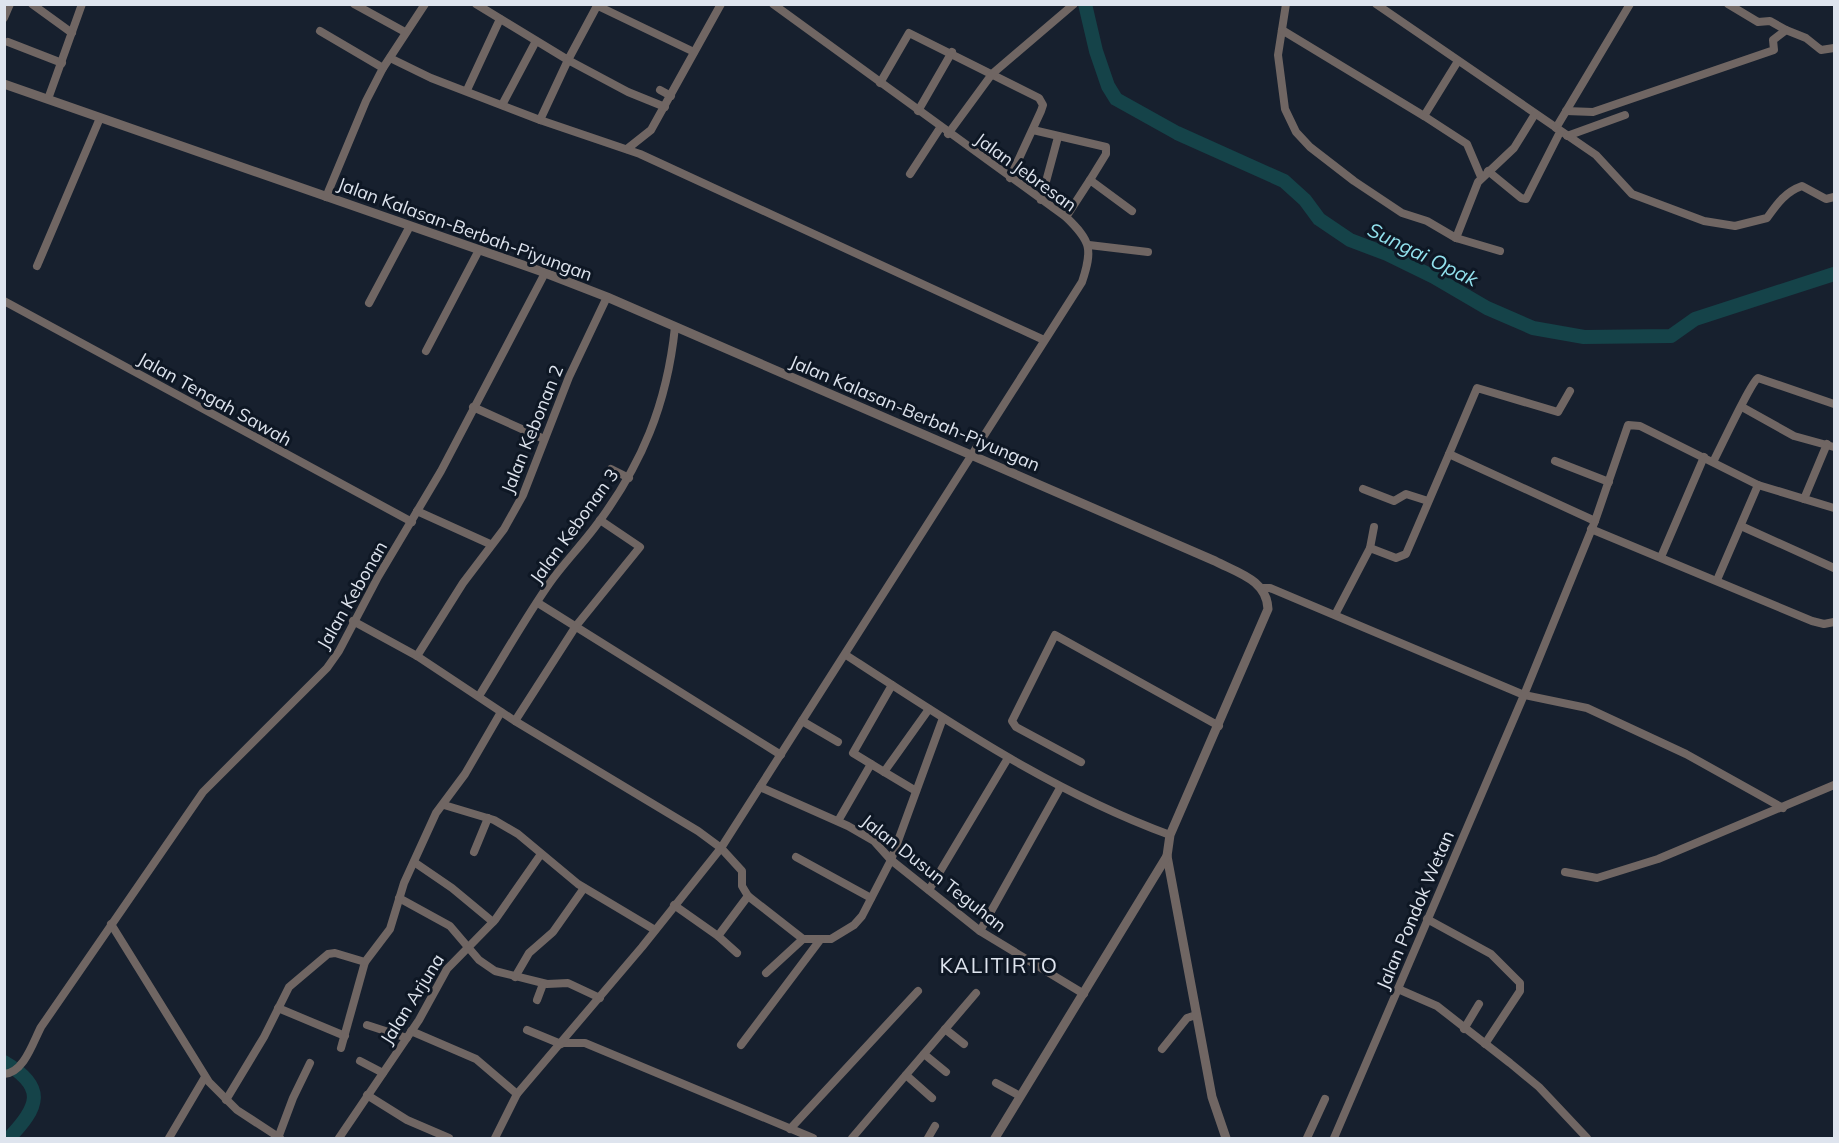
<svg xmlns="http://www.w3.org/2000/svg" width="1839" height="1143" viewBox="0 0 1839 1143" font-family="Mulish,sans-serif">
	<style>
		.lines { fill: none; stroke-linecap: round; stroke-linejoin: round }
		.river { stroke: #154349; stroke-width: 14 }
		.minor { stroke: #706663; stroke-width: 8 }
		.tertiary { stroke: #706663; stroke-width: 9 }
		.labels { text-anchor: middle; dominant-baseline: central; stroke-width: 6; stroke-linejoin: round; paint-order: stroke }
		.street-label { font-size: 18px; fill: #dee4ee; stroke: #0e1724 }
		.water-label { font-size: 20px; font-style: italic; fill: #92e2ee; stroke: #0e1724 }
		.quarter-label { font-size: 21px; letter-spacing: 1.5px; fill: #dee4ee; stroke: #0e1724 }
	</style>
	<rect width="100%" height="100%" fill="#17202e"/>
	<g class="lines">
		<g class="river">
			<polyline points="1085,4 1096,51 1108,86 1116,99 1177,133 1284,181 1305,200 1319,219 1350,240 1387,254 1434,277 1487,308 1533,328 1584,337 1671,336 1695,319 1834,274"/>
			<path d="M4,1062c43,25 35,45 5,76"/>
		</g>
		<g class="minor">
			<polyline points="32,4 72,33"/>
			<polyline points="354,4 405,32"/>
			<polyline points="476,4 568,60 598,4"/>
			<polyline points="1286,4 1278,55 1285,109 1296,132 1310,147 1354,181 1402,213 1427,221 1456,238 1500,251"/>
			<path d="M1376,4l220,151 36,39 72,27 31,5 32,-8c10,-14 18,-26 35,-32l24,13 8,-2"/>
			<polyline points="1728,4 1758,22 1770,21 1786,30"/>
			<polyline points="598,6 694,52"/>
			<polyline points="4,18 10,4"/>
			<polyline points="1282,30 1424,116 1458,61"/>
			<polyline points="320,31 383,68"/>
			<polyline points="8,42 62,63"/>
			<polyline points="390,58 431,78 540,120 640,154 1044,340"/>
			<polyline points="880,83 909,33 1039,98 1043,105 1041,111 1010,178"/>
			<polyline points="467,90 500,19"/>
			<polyline points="660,90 671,96"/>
			<polyline points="48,99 82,4"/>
			<polyline points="502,105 536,41"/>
			<polyline points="918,111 952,52"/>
			<polyline points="1566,111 1593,112 1774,50 1773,40 1786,30 1806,38 1821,50 1834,48"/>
			<polyline points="1424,116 1467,144 1481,177"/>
			<polyline points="540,120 568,60 628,92 665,107"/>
			<polyline points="1556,128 1630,4"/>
			<polyline points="1033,130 1106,147 1106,154 1090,180"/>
			<polyline points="948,134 992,74 1074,4"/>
			<polyline points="1567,136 1625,115"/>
			<polyline points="627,149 651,130 721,4"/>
			<polyline points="1488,171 1521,198 1526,199 1560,132"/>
			<polyline points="910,174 940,128"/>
			<polyline points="326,197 366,101 383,68 425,4"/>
			<polyline points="1041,200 1058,137"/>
			<polyline points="1066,217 1090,180 1132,211"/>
			<polyline points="1456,238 1478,182 1514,148 1535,114"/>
			<polyline points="1089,245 1148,252"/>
			<polyline points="37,266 100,118"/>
			<polyline points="4,301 412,522"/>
			<polyline points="369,303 410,226"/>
			<polyline points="426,351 479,250"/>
			<polyline points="473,407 544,439"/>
			<polyline points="1742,407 1794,436 1834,447"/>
			<polyline points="1449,454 1477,388 1558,412 1570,391"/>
			<polyline points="1555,461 1609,482"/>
			<path d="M1713,462c7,-13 38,-80 45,-84l76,26"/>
			<polyline points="611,469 629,478"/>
			<polyline points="1363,489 1394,501 1406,494 1428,501"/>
			<polyline points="1804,499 1827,444"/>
			<polyline points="417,511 490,544"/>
			<polyline points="1741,526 1834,568"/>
			<polyline points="1591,529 1812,621 1824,624 1834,622"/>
			<polyline points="1370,548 1374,527"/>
			<polyline points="1661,557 1704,457"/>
			<polyline points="1717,580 1758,485"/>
			<polyline points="1263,588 1270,588 1524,695 1587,708 1686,754 1783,808"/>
			<polyline points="538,603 781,755"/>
			<polyline points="1336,613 1370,548 1396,558 1406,554 1449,454 1595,521"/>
			<polyline points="353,621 417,656 515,721 698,831 721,848 742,871 742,886 748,896 803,939 831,939 854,925 862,916 891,860 943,718"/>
			<path d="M846,655c104,68 207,137 324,180"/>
			<polyline points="417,656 463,583 504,529 523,495 569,377 607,297"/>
			<path d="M479,696c23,-37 45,-76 70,-112 14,-20 31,-37 46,-57 47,-62 72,-123 80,-200"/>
			<polyline points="515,721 576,626 640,547 600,520"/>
			<polyline points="802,721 838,742"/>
			<polyline points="1081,762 1016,727 1012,721 1055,635 1219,726"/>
			<polyline points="871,764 853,753 892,685"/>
			<polyline points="884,772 929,709"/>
			<polyline points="760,787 848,826 874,841 891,860 980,931 1084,994"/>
			<polyline points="444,805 494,820 518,834 578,884 655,930"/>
			<polyline points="838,821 871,764 916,791"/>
			<polyline points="474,852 488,818"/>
			<polyline points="796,857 871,898"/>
			<polyline points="414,862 452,888 493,922"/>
			<polyline points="1565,872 1597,878 1658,859 1834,785"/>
			<polyline points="929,890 1008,758"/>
			<polyline points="399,898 450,926 479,960 495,971 547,984 568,983 600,998"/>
			<polyline points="674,905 718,936 748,896"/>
			<polyline points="1427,919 1491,954 1520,983 1520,991 1485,1044"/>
			<polyline points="111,924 209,1082 237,1110 280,1138"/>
			<polyline points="980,931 1060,788"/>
			<polyline points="718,936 737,953"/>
			<polyline points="766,973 803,939"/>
			<polyline points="515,977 529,953 553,932 584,888"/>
			<polyline points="1398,989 1437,1006 1510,1063 1539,1087 1587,1138"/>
			<polyline points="537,1000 543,984"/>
			<polyline points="278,1008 345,1036"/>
			<polyline points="367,1025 407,1038"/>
			<polyline points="945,1029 964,1044"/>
			<polyline points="1464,1029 1479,1004"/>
			<polyline points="527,1030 561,1044"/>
			<polyline points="411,1031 476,1059 517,1094"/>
			<polyline points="561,1043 585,1043 813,1138"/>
			<polyline points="741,1045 820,940"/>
			<polyline points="341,1048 365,962"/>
			<polyline points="1162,1049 1187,1018 1196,1015"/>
			<polyline points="924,1054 946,1072"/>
			<polyline points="360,1061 383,1073"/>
			<path d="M4,1074c20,-1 29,-32 37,-47l162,-235 124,-124 12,-17 39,-74 63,-106 104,-198"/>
			<polyline points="906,1075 932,1098"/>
			<polyline points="996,1083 1020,1096"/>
			<polyline points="367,1095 407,1120 449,1138"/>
			<polyline points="226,1100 264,1037 289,987 328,954 335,953 365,962 390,929 404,883 436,813 465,774 501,712"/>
			<polyline points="790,1129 918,991"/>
			<polyline points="169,1138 205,1077"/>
			<polyline points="278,1138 293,1098 310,1063"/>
			<polyline points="339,1138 419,1020 447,969 495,920 541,854"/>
			<path d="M495,1138l22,-44 125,-147 79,-99 361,-566c11,-33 9,-41 -16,-65l-293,-213"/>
			<polyline points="852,1138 976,993"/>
			<polyline points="928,1138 935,1126"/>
			<polyline points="1307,1138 1325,1099"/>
			<polyline points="1334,1138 1524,695 1595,521 1628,425 1640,426 1758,485 1834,508"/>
		</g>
		<g class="tertiary">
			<path d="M4,84l536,187 67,26 608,264c23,12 52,19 53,48l-98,226 -3,21 45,241 14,41"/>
			<polyline points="995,1138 1167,856"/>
		</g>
	</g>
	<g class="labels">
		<g class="street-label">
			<text transform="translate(1026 172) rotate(36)">Jalan Jebresan</text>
			<text transform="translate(465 229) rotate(20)">Jalan Kalasan-Berbah-Piyungan</text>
			<text transform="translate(215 399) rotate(29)">Jalan Tengah Sawah</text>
			<text transform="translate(915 413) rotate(23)">Jalan Kalasan-Berbah-Piyungan</text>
			<text transform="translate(532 429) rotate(-68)">Jalan Kebonan 2</text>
			<text transform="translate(574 526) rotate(-54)">Jalan Kebonan 3</text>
			<text transform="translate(352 595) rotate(-60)">Jalan Kebonan</text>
			<text transform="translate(934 873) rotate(38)">Jalan Dusun Teguhan</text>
			<text transform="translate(1415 910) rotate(-67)">Jalan Pondok Wetan</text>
			<text transform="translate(412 999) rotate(-58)">Jalan Arjuna</text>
		</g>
		<g class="water-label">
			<text transform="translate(1423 254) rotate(26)">Sungai Opak</text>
		</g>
		<g class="quarter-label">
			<text x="999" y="965">KALITIRTO</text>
		</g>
	</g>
	<rect width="1839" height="1143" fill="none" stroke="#dee4ee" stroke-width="12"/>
</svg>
